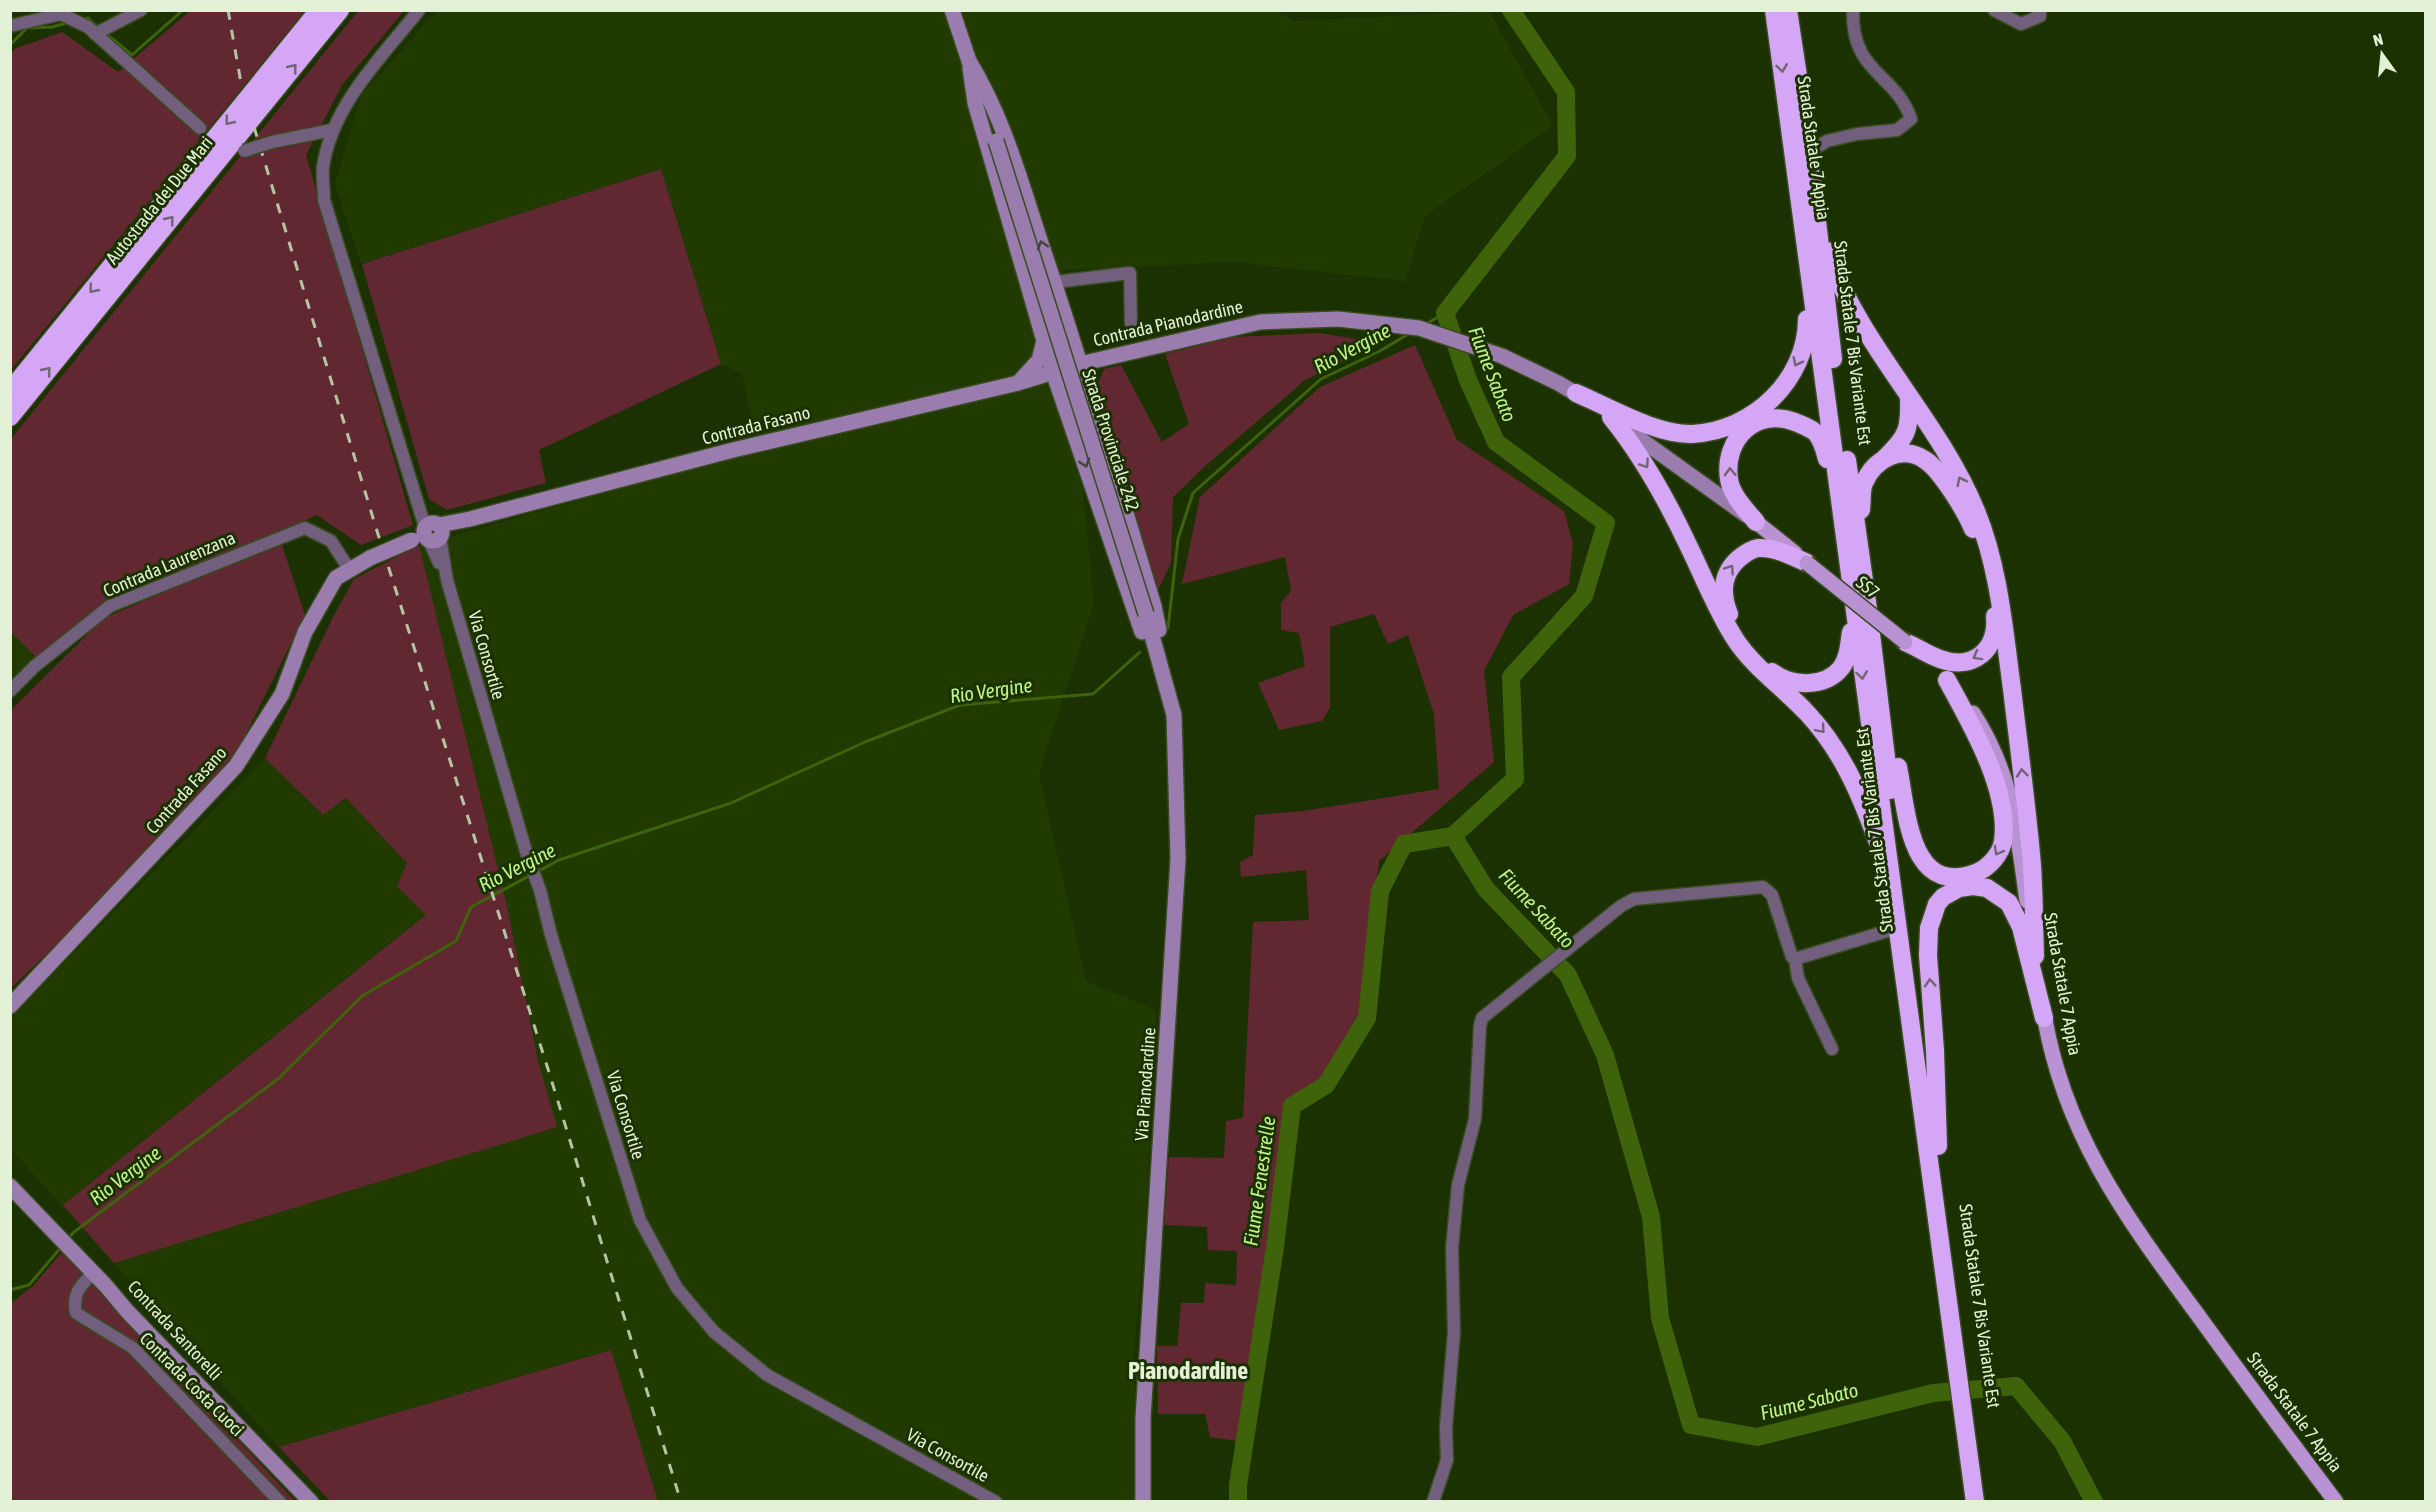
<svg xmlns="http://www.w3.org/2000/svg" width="2436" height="1512" viewBox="0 0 2436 1512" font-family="'Asap Condensed',sans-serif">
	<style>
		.built { fill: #213a00 }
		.green { fill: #612832 }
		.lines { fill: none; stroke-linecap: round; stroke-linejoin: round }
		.stream { stroke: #3e630a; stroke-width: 3 }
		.river { stroke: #3e630a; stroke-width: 18 }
		.street-casing { stroke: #384c1f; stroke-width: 15 }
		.secondary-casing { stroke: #384c1f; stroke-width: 18 }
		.primary-casing { stroke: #384c1f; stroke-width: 18 }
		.highway-casing { stroke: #384c1f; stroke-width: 21 }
		.street { stroke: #725f7e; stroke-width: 12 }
		.secondary { stroke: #9a7cae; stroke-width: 15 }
		.primary { stroke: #b992d3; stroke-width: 15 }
		.highway { stroke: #d5a6f5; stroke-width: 18 }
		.rail { stroke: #b4c4a4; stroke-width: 3; stroke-dasharray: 10 10; stroke-linecap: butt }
		.street-bridge-casing { stroke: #384c1f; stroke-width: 15; stroke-linecap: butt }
		.secondary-bridge-casing { stroke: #384c1f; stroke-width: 18; stroke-linecap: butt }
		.primary-bridge-casing { stroke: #384c1f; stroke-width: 18; stroke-linecap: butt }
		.street-bridge { stroke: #725f7e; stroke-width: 12 }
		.secondary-bridge { stroke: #9a7cae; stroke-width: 15 }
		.primary-bridge { stroke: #b992d3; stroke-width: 15 }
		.oneway { stroke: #6f666f }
		.oneway2 { stroke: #424835 }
		.labels { text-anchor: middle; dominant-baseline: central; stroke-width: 6; stroke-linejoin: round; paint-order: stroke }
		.street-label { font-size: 18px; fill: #e3f1d7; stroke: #1c3101 }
		.water-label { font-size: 20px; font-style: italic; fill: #bdf589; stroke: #1c3101 }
		.district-label { font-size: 24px; font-weight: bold; fill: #e3f1d7; stroke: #1c3101 }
	</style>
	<rect width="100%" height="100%" fill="#1c3101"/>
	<g class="built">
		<polygon points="1273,10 1295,21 1489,11 1553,126 1425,216 1405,281 1234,262 1062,270 1094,603 1039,774 1086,981 1156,1010 1146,1215 1133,1361 1143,1501 658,1501 610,1350 279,1447 11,1149 10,1018 265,758 323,815 346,798 407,863 501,883 419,546 758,448 742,374 721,364 661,169 361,264 335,184 361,95 437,11"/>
		<polygon points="11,632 38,659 11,684"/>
	</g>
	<g class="green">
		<polygon points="190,11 305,11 11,370 10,55 14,49 62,32 118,72"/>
		<polygon points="358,11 404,11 342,85 306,155 413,525 361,545 317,515 275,535 107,600 38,659 11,632 10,440"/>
		<polygon points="661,169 721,364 539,450 546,483 447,510 429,499 362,264"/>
		<polygon points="1319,333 1382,343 1305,380 1203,468 1173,497 1171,563 1157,592 1095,391 1104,369 1121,365 1162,442 1189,424 1165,354 1234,337"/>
		<polygon points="1415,345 1457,440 1564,511 1573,544 1569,584 1513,615 1484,671 1494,762 1379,861 1361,1016 1326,1075 1288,1102 1237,1441 1210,1437 1205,1414 1158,1414 1157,1346 1177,1346 1181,1303 1204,1303 1205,1283 1236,1285 1237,1251 1208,1250 1207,1227 1164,1225 1169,1157 1224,1158 1226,1121 1243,1118 1253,922 1309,920 1306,870 1241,877 1240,862 1253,855 1255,815 1303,811 1439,789 1434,714 1408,635 1388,644 1374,614 1330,627 1330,708 1322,721 1279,730 1258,683 1305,666 1299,633 1281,630 1281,603 1291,591 1285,557 1182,584 1200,497 1320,387"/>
		<polygon points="281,542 305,615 235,756 89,913 11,988 11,710 104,618"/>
		<polygon points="419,545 507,906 538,1061 557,1127 114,1263 63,1205 426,915 397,886 407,863 346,798 323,815 265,758 333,617 354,579"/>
		<polygon points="62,1252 295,1501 11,1502 11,1303 33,1286"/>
		<polygon points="611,1350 658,1501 330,1501 279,1447"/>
	</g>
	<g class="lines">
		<g class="stream">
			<polyline points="83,20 88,18 99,28"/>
			<polyline points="104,32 132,55 183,10"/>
			<polyline points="10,45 27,28 52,27 70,22"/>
			<polyline points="1426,324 1445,313"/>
			<polyline points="1168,628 1178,539 1193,493 1321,379 1380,351 1410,333"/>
			<polyline points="537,872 559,860 731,803 865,742 960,705 1093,694 1140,652"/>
			<polyline points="68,1239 74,1232 279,1078 362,996 456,941 471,907 531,875"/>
			<polyline points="10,1290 29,1285 62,1246"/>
		</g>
		<g class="river">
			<polyline points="1511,10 1566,92 1567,156 1445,313 1468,380 1496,442 1606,523 1584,596 1511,677 1515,779 1453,836 1486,889 1568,975 1605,1055 1651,1217 1660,1318 1691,1425 1757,1437 1933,1393 2016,1386 2062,1441 2094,1502"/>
			<polyline points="1238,1502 1238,1485 1275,1247 1292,1106 1326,1085 1367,1018 1380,891 1404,844 1453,836"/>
		</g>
		<defs>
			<g id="street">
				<path d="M419,10c-38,48 -87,95 -96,157 -1,10 1,22 1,33l101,327"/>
				<polyline points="1994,10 2021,24 2040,16 2040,10"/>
				<polyline points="10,26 61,14 88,27 200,128"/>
				<polyline points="95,34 141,10"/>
				<polyline points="272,142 332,130"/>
				<path d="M1809,152l18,-11 30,-7 40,-4 14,-11c-16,-47 -60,-45 -58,-109"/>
				<polyline points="1055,282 1130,273 1131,323"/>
				<polyline points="440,537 447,580 530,865 530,863 540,890 551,935 640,1220 677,1288 714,1332 767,1375 996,1502"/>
				<polyline points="428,539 439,563"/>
				<polyline points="10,691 35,666 110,606 305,528 331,541 349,569"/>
				<polyline points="1795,959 1798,978 1832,1049"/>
				<path d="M93,1273c-13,13 -21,21 -17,40l57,35 147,154"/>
				<polyline points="1433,1502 1447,1460 1446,1427 1454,1332 1452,1248 1458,1185 1475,1119 1480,1026 1482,1018 1621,906 1634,899 1763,887 1772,895 1792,957 1795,959 1897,928"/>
			</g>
			<g id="secondary">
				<polyline points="952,10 972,70"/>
				<path d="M969,61c35,57 52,122 73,185 40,119 76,240 112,360l5,24"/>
				<polyline points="970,68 975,103 1053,372 1142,632"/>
				<polyline points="1018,383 1039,360 1044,340"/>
				<polyline points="1622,426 1746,515"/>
				<circle cx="433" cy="532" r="9"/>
				<polyline points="439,525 470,519 733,450 1018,383 1080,364 1260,322 1338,319 1419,328 1502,356 1558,383 1585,399"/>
				<polyline points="10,1006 236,766 282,694 305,632 336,578 370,558"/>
				<polyline points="10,1186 106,1286 127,1311 311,1502"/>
				<polyline points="1143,1502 1143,1418 1178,859 1174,715 1146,614"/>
			</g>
			<g id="primary">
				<polyline points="1756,522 1795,553"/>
				<path d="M1973,713c40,62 44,118 54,188"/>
				<path d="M2043,1008c19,125 85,212 157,310 45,62 90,123 136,184"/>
			</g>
			<g id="highway">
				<polyline points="1774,10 1975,1502"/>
				<polyline points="1788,10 1811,162"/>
				<polyline points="1809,152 1833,359"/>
				<path d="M1827,251c33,96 111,167 149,260 23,56 28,119 36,178 7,59 15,118 20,176 2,31 2,61 3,91"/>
				<polyline points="10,391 319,10"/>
				<path d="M1576,393c33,14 80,42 116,41 61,-3 115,-54 115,-115"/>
				<polyline points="10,417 340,10"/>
				<path d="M1611,417c33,41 57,85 79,132 15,31 27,62 45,90 19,29 49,49 73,75 34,37 52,79 69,126"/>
				<path d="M1885,458c23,-22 25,-29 24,-61"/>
				<polyline points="1847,460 1868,609 1890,790"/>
				<path d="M1861,510c1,-8 0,-20 3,-27 10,-24 38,-39 61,-23 16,10 41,52 48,69"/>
				<path d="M1756,522c-10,-12 -25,-27 -27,-43 -6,-40 27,-72 66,-57 7,3 16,6 21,11 6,7 9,18 11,26"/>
				<path d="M1729,614c-9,-22 -7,-43 13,-58 4,-3 11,-7 16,-8 17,-1 34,8 49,15"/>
				<path d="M1905,642c12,5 23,13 35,17 33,12 58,-9 55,-43"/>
				<path d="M1772,672c19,15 53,16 69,-4 8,-11 8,-24 10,-36"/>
				<path d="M1898,767c9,43 11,133 80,105 11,-5 23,-18 25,-31 7,-51 -32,-117 -56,-161"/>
				<polyline points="1938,1146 1935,1051 1928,955 1929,928 1937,904 1943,897 1959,888 1973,886 1987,888 2009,903 2021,927 2044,1018"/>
			</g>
		</defs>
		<use href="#street" class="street-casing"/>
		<use href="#secondary" class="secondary-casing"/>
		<use href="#primary" class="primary-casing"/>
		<use href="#highway" class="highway-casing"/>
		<use href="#street" class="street"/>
		<use href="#secondary" class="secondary"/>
		<use href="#primary" class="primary"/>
		<use href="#highway" class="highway"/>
		<g class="rail">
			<polyline points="228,10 241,83"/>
			<polyline points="254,127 377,531 548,1069 681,1502"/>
		</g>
		<defs>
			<polyline id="street-bridge" points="244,151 272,142"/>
			<g id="secondary-bridge">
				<polyline points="996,141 1146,614"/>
				<polyline points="370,558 412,540"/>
			</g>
			<polyline id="primary-bridge" points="1807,563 1905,642"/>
		</defs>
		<use href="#street-bridge" class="street-bridge-casing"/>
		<use href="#secondary-bridge" class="secondary-bridge-casing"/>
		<use href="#primary-bridge" class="primary-bridge-casing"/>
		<use href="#street-bridge" class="street-bridge"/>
		<use href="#secondary-bridge" class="secondary-bridge"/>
		<use href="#primary-bridge" class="primary-bridge"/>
	</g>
	<defs><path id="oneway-chevron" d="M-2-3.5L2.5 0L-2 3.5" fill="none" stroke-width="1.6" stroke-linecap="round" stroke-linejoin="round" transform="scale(1.5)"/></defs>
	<g class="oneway">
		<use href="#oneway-chevron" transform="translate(293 68) rotate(-51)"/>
		<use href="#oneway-chevron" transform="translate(1782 68) rotate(82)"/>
		<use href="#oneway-chevron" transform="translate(229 121) rotate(129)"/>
		<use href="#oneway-chevron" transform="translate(170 220) rotate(-51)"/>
		<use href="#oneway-chevron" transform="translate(93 289) rotate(129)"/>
		<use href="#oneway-chevron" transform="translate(1797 362) rotate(116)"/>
		<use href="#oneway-chevron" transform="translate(47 371) rotate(-51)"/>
		<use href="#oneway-chevron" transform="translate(1645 464) rotate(56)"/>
		<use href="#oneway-chevron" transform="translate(1730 472) rotate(-92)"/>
		<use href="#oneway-chevron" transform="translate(1961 481) rotate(-117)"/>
		<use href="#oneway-chevron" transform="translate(1730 569) rotate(-56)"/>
		<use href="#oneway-chevron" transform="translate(1977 656) rotate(151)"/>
		<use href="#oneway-chevron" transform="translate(1862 675) rotate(82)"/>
		<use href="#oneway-chevron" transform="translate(1821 729) rotate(50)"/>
		<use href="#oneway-chevron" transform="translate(2022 773) rotate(-96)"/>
		<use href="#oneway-chevron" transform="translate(1998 851) rotate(119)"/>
		<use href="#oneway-chevron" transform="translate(1930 983) rotate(-94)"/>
	</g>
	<g class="oneway2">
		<use href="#oneway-chevron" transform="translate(1042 245) rotate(-108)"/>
		<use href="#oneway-chevron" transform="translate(1085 463) rotate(72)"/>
	</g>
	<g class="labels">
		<g class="street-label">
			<text transform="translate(1814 148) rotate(82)">Strada Statale 7 Appia</text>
			<text transform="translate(159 200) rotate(-51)">Autostrada dei Due Mari</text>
			<text transform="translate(1168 323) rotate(-13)">Contrada Pianodardine</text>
			<text transform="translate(1853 343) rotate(83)">Strada Statale 7 Bis Variante Est</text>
			<text transform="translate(756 425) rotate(-14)">Contrada Fasano</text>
			<text transform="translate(1111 440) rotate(72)">Strada Provinciale 242</text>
			<text transform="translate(169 564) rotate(-23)">Contrada Laurenzana</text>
			<text transform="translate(1868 587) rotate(39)">SS7</text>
			<text transform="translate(487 655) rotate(74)">Via Consortile</text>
			<text transform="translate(186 790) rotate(-48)">Contrada Fasano</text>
			<text transform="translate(1874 830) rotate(-97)">Strada Statale 7 Bis Variante Est</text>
			<text transform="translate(2063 984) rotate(80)">Strada Statale 7 Appia</text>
			<text transform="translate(1145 1084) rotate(-86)">Via Pianodardine</text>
			<text transform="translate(626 1115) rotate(73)">Via Consortile</text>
			<text transform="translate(1980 1306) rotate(82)">Strada Statale 7 Bis Variante Est</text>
			<text transform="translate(175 1330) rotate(47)">Contrada Santorelli</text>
			<text transform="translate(192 1384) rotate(45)">Contrada Costa Cuoci</text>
			<text transform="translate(2295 1412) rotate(53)">Strada Statale 7 Appia</text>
			<text transform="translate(948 1455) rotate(29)">Via Consortile</text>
		</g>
		<g class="water-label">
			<text transform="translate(1352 348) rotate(-28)">Rio Vergine</text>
			<text transform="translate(1493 374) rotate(69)">Fiume Sabato</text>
			<text transform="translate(991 690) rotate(-8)">Rio Vergine</text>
			<text transform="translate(517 867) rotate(-27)">Rio Vergine</text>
			<text transform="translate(1537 908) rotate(47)">Fiume Sabato</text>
			<text transform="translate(125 1175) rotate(-37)">Rio Vergine</text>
			<text transform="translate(1259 1181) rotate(-82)">Fiume Fenestrelle</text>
			<text transform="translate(1809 1401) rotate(-14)">Fiume Sabato</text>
		</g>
		<g class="district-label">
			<text x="1188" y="1370">Pianodardine</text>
		</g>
	</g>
	<rect width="2436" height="1512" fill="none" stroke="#e3f1d7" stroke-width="24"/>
	<g transform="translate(2382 54) rotate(345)" stroke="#1c3101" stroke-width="4.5" paint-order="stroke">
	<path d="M0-4.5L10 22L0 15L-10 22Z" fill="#e3f1d7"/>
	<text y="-9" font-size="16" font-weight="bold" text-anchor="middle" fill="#e3f1d7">N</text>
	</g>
</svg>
